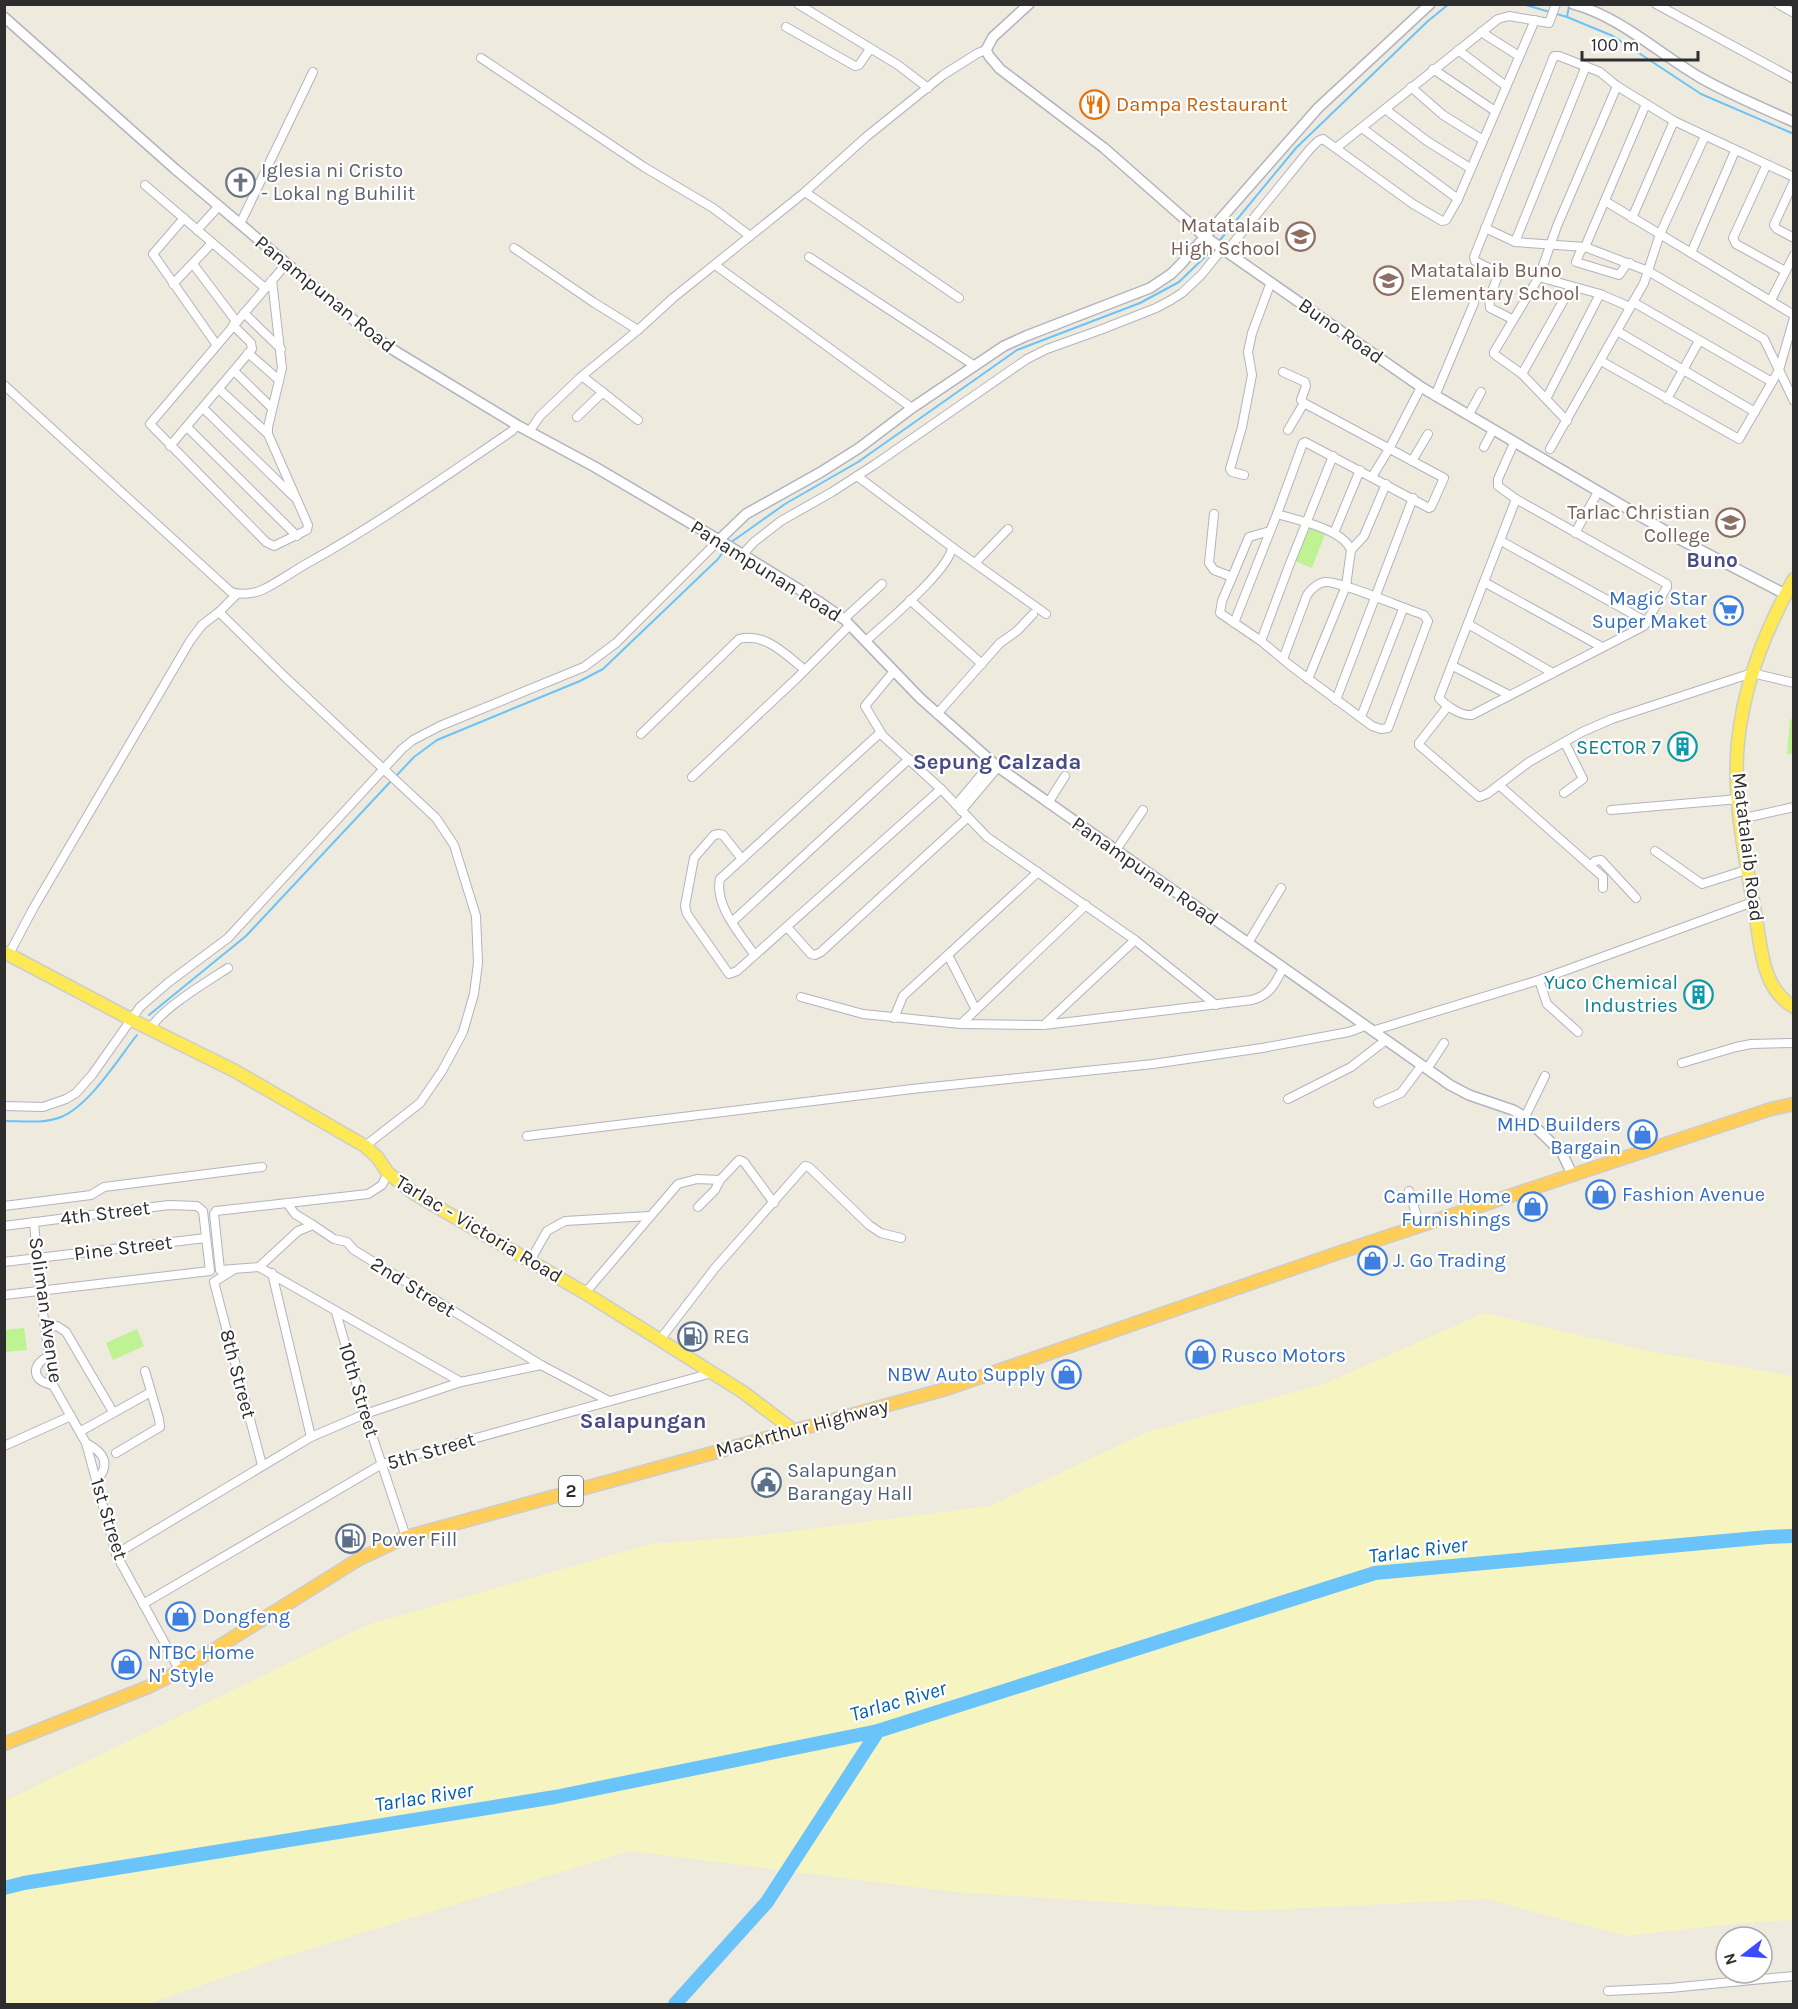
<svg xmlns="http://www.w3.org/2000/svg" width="1798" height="2009" viewBox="0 0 1798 2009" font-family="Karla,sans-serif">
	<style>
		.sand { fill: #f6f4c0 }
		.pitch { fill: #bff292 }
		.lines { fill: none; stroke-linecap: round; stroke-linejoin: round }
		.stream { stroke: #6ac3f9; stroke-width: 2 }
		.river { stroke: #6ac3f9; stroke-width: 14 }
		.minor-casing { stroke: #b2b3c1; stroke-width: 10 }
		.tertiary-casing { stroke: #b2b3c1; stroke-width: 12 }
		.primary-casing { stroke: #cdcdcd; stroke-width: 15 }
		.trunk-casing { stroke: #cdcdcd; stroke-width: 15 }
		.minor { stroke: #fff; stroke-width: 8 }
		.tertiary { stroke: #fff; stroke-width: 9 }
		.primary { stroke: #fde856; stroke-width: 12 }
		.trunk { stroke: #fece58; stroke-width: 12 }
		.labels { text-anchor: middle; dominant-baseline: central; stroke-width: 4.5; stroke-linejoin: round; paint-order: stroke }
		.shield { fill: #fff; stroke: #6c6c6c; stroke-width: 1.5 }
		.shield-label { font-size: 18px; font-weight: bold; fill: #2d2d2d }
		.food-label { font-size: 20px; fill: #c56008; stroke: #fff; text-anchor: start }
		.worship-label { font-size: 20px; fill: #5b616d; stroke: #fff; text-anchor: start }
		.education-label { font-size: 20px; fill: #785e54; stroke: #fff; text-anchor: end }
		.street-label { font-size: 20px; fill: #2d2d2d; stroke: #fff }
		.shop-label { font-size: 20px; fill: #366cbe; stroke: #fff; text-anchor: start }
		.culture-label { font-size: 20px; fill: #0d838f; stroke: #fff; text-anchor: end }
		.service-label { font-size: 20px; fill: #4e5e75; stroke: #fff; text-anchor: start }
		.neighbourhood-label { font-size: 21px; font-weight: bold; fill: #484c82; stroke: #fff }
		.water-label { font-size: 21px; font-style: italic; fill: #025fac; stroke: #fff }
		.quarter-label { font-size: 22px; font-weight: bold; fill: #484c82; stroke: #fff }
	</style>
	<rect width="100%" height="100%" fill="#efeade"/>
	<polygon class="sand" points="1484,1313 1648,1351 1793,1376 1793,1920 1732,1924 1626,1936 1486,1899 1246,1911 954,1892 630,1851 274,1960 147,2004 5,2004 5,1801 367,1625 650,1544 754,1536 990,1506 1147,1432 1324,1384"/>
	<g class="pitch">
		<polygon points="1306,526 1325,534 1312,568 1292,560"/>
		<polygon points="1790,719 1793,720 1793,754 1787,754"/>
		<polygon points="24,1328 27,1350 5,1352 5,1330"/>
		<polygon points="137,1329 144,1346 113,1360 106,1343"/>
	</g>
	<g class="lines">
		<g class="stream">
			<polyline points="1522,4 1567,17 1613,36 1701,94 1794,134"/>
			<polyline points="1567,16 1569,7"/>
			<polyline points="1220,240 1296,148 1428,21 1449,4"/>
			<polyline points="730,543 785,504 858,462 1017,350 1140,303 1179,282 1213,249"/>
			<polyline points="396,776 414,757 437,740 580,681 603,669 718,559 726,548"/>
			<polyline points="149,1015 246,936 392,780"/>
			<path d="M4,1121c18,0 40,3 57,-4 28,-11 57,-58 76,-82"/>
		</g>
		<g class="river">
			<polyline points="4,1888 24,1883 555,1797 878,1731 1375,1573 1768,1537 1794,1536"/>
			<polyline points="675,2004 767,1902 878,1731"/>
		</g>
		<defs>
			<g id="minor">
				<polyline points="798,4 898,65 928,88"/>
				<polyline points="1656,4 1794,79"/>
				<polyline points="1778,4 1794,13"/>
				<polyline points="786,27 855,66 859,65 870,49"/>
				<polyline points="1481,32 1519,56"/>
				<polyline points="1458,50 1506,86"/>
				<polyline points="481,58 644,167 713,208 750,236"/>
				<polyline points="1433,69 1495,111"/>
				<polyline points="1411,87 1443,115 1483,140"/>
				<polyline points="1385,109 1427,141 1470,168"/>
				<polyline points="1362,128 1458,199"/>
				<polyline points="1336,148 1498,19 1509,16 1549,23 1556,4"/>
				<polyline points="1766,166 1733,238 1736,244 1785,271"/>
				<polyline points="1794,181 1774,225 1777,229 1794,238"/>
				<polyline points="145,185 265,288"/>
				<polyline points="805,192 959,298"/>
				<polyline points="1605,201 1794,315"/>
				<polyline points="184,218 153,254 216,344"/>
				<polyline points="1632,218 1674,121"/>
				<polyline points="240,224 313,72"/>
				<polyline points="1485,228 1515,242 1585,247 1648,271 1764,339 1794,401"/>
				<polyline points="197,230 219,206"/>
				<polyline points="1515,242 1586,66"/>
				<polyline points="514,248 593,302 638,330"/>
				<polyline points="1226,252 1310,149 1318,141 1323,139 1413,204 1442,221 1446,220 1458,199 1535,20"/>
				<polyline points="1691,253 1735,151"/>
				<polyline points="809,257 975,366"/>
				<polyline points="1630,263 1626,265 1619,275 1576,262 1581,250 1585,247 1646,104"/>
				<polyline points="193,264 236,321"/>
				<polyline points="715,265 912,408"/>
				<polyline points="1539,277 1600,294 1630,307"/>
				<polyline points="272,280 282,368 268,427 268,434 308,525 307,530 274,546 266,542 150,424 287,263"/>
				<polyline points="173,284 212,243"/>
				<polyline points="1771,300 1794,255"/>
				<polyline points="1633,302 1772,382"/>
				<polyline points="244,313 281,349"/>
				<polyline points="1512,319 1490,308 1489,299 1499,273 1475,261 1474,257 1554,56 1559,56 1600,72 1617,86 1674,121 1794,177"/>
				<polyline points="1617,331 1755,412"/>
				<polyline points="248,353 279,380"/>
				<polyline points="1601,361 1739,439 1779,370 1794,318"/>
				<polyline points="234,371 272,408"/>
				<polyline points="1522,374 1571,287"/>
				<polyline points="582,376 638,420"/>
				<path d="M4,385l227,207c9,3 22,2 31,-2 15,-7 30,-18 44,-26 72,-40 138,-87 206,-133l5,-6"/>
				<polyline points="219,389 268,434"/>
				<polyline points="1435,396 1474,303"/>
				<polyline points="1546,399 1600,294"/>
				<polyline points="1667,399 1699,341"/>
				<polyline points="203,408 294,497"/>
				<polyline points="1469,414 1481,392"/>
				<polyline points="577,417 603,392"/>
				<polyline points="1567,421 1522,374 1494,354 1494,352 1539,277 1557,226 1617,86"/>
				<polyline points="187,427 297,536"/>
				<polyline points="1288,430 1304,403"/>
				<polyline points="529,432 540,416 582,376 638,330 673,298 805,192 866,137 943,75 978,53 986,50"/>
				<path d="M1514,443l-16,36v7l18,13 151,85v3l-23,39 -172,89c-11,1 -26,-9 -33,-17l77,-199"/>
				<polyline points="170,446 252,349 251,343 233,325"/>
				<polyline points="1484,447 1493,430"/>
				<polyline points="1550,449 1644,283 1660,234 1705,136"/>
				<polyline points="1412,461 1428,434"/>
				<polyline points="1244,475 1232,472 1230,469 1242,427 1252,375 1248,352 1252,333 1271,282"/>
				<path d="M857,476l95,71c-2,23 -67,76 -86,94"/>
				<polyline points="1372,477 1389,449 1421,387"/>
				<polyline points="1214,514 1209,563 1214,570 1232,577"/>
				<polyline points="1277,514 1303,443 1305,442 1429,508 1431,507 1444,478 1304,403 1301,400 1306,386 1305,382 1283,372"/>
				<path d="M1270,531l-21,6 -27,64 -2,12 41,28 30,25 81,60 9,3 7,-1 40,-107 -4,-6c-19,-6 -86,-35 -99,-33 -8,1 -13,6 -18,13l-24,64"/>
				<polyline points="1334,533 1360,470"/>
				<polyline points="1575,533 1598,492"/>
				<polyline points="1501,541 1647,622"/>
				<polyline points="952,547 1046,614"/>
				<polyline points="1351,550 1364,536 1386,484"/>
				<polyline points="743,554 754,542 781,521 832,492 874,465 1027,359 1047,349 1100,330 1156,308 1171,300 1182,293 1202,274 1222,249"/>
				<polyline points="975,563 1008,529"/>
				<polyline points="1484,582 1602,647"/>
				<polyline points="237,594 219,612 285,677 436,818 454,845 476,916 478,963 474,994 463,1032 442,1071 420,1103 365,1146"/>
				<polyline points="910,600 982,664"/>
				<polyline points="844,619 882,584"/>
				<path d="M1234,623l43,-109c20,6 66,15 74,36l-5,36 -38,93"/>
				<polyline points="1468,624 1553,673"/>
				<polyline points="1261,641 1289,566 1333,456"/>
				<polyline points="1453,666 1509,695"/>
				<polyline points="894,671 865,706 883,736 941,789 987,837 1135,940 1216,1005"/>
				<polyline points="1336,700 1413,498"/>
				<polyline points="1448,706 1419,743 1419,745 1479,797 1487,794 1529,762 1582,732 1612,719 1752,673 1794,683"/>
				<polyline points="937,714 1000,643 1017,631 1033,614"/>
				<polyline points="1361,717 1403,609"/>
				<path d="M641,734l98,-95c26,-7 47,16 66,31"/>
				<polyline points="692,777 797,678 850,625"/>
				<polyline points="1499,785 1603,877 1603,888"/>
				<polyline points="1564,793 1583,779 1565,743"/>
				<polyline points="1048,803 1065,776"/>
				<polyline points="956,805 992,762"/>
				<polyline points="1611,810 1739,799"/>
				<polyline points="961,811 998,767"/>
				<polyline points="1740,819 1794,807"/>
				<polyline points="1116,850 1143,810"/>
				<polyline points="1655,851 1702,884 1746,870"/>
				<polyline points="742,859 723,835 719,834 714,835 694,858 685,906 687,914 729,974 737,971 941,789"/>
				<polyline points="1590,866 1595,861 1601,860 1636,898"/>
				<polyline points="732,922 909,759"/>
				<polyline points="787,927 811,954 815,955 821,952 967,818"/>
				<polyline points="1248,943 1281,888"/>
				<polyline points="9,954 34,907 190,641 202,625 219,612"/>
				<path d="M754,954c-14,-20 -40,-49 -34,-75l160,-146"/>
				<polyline points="948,955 976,1010"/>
				<polyline points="1539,980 1547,1004 1578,1032"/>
				<path d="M801,997l62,17 98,10 83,1 208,-25c18,-5 23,-16 31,-32"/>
				<polyline points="894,1018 903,996 1038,872"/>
				<polyline points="961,1024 1086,905"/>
				<polyline points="1044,1025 1135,940"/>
				<path d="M150,1029c11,-20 58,-48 78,-61"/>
				<polyline points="1372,1031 1539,980 1753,902"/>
				<polyline points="1682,1063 1736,1047 1751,1044 1794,1043"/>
				<polyline points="1427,1069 1444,1043"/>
				<polyline points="1288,1099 1351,1067 1386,1040"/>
				<polyline points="1378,1103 1401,1093 1422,1065"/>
				<polyline points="4,1106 43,1107 66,1099 76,1093 92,1075 140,1007 169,982 228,938 402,749 413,740 440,726 584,667 616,643 719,540"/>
				<polyline points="1525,1117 1545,1076"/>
				<polyline points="527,1136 912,1089 1153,1064 1262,1048 1349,1032 1365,1026"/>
				<polyline points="388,1173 382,1185 368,1194 216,1211 214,1214 220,1270 259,1267 298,1231 313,1225 334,1239 347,1242 354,1250 541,1365 609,1401"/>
				<polyline points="1409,1191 1420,1226"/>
				<polyline points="287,1203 295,1214 313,1225"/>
				<polyline points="4,1206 91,1195 104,1187 262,1167"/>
				<polyline points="698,1207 715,1190 720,1180 739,1160 744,1162 774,1203"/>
				<polyline points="34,1222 40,1291 53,1385 86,1443 116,1554 180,1671"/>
				<polyline points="4,1226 169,1205 197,1206 203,1211 210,1271 4,1295"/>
				<polyline points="530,1261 547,1231 565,1221 650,1216"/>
				<polyline points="4,1262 206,1238"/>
				<polyline points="259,1267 461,1382"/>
				<polyline points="233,1270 214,1282 262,1465"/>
				<polyline points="272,1273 311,1437"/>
				<polyline points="585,1293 678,1184 697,1179 720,1180"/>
				<polyline points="336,1312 365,1414 406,1537"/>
				<polyline points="45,1328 57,1326 66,1332 113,1412"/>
				<polyline points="659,1341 715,1268 805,1166 809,1167 869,1225 881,1233 901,1238"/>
				<path d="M49,1356c-19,10 -17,25 4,29"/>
				<polyline points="81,1431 151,1392"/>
				<path d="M86,1443c19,10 25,21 10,39"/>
				<polyline points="4,1446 71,1416"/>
				<polyline points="116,1453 160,1427 159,1419 145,1371"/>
				<polyline points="116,1554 311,1437 365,1414 461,1382 541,1365"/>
				<polyline points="143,1604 382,1464 712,1373"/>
				<polyline points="1608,1991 1670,1988 1794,1976"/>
			</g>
			<g id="tertiary">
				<polyline points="1029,4 993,37 986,50 989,56 1000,69 1104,148 1204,236 1421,387 1681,540 1785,594"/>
				<path d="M1573,4c48,13 86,50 128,74 30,17 62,30 93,44"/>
				<polyline points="4,17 175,169 369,333 395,351 517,425 595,467 719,540 818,601 844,619 920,698 998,767 1450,1085 1469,1095 1513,1110 1525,1117 1562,1153 1573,1176"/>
				<polyline points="719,540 746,514 821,472 859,448 912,408 1004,346 1026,336 1150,288 1171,274 1181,264 1318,108 1430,4"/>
			</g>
			<g id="primary">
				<path d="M1794,579c-29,51 -50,104 -56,163 -6,58 8,119 18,176 5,31 7,72 38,89"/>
				<polyline points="4,952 138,1023 235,1071 365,1146 377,1157 388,1173 415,1194 585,1293 743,1392 793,1430"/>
			</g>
			<polyline id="trunk" points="4,1744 148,1687 180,1671 359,1559 406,1537 946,1389 1338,1253 1771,1109 1794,1104"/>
		</defs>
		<use href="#minor" class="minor-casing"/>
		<use href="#tertiary" class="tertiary-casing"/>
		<use href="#primary" class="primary-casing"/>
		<use href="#trunk" class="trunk-casing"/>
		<use href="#minor" class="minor"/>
		<use href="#tertiary" class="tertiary"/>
		<use href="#primary" class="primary"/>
		<use href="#trunk" class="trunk"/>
	</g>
	<defs>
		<symbol id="restaurant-ring" viewBox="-11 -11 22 22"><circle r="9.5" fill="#fff" stroke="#e8710a" stroke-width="1.5"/><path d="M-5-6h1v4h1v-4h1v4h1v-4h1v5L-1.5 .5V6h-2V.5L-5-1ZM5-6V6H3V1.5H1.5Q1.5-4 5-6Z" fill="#e8710a"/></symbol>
		<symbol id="church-ring" viewBox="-11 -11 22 22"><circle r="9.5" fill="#fff" stroke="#6b7280" stroke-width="1.5"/><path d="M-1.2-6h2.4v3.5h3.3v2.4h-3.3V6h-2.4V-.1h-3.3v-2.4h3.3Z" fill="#6b7280"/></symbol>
		<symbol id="school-ring" viewBox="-11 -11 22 22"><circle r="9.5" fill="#fff" stroke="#8d6e63" stroke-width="1.5"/><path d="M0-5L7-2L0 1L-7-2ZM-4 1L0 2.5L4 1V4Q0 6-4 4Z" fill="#8d6e63"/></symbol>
		<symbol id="university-ring" viewBox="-11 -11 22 22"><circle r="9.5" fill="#fff" stroke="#8d6e63" stroke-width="1.5"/><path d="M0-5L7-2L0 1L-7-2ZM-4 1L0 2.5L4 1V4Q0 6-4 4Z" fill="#8d6e63"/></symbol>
		<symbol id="supermarket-ring" viewBox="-11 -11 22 22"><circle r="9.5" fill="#fff" stroke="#3f7fe0" stroke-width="1.5"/><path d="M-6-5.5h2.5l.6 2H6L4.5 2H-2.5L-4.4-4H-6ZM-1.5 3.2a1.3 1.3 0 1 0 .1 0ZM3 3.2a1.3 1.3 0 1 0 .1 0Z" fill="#3f7fe0"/></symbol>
		<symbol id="building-ring" viewBox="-11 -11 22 22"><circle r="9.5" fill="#fff" stroke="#0f9aa8" stroke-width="1.5"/><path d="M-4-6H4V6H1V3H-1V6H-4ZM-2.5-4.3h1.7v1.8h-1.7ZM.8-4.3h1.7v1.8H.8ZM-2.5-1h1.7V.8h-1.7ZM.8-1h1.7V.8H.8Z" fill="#0f9aa8"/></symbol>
		<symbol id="shop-ring" viewBox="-11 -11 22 22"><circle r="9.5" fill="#fff" stroke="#3f7fe0" stroke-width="1.5"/><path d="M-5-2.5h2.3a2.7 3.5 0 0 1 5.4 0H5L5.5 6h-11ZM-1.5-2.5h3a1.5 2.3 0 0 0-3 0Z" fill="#3f7fe0"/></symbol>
		<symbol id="fuel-ring" viewBox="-11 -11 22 22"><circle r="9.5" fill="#fff" stroke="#5c6f8a" stroke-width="1.5"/><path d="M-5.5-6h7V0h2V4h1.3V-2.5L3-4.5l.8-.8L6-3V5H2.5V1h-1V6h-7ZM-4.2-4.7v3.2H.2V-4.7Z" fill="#5c6f8a"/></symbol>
		<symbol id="civic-ring" viewBox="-11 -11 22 22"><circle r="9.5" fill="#fff" stroke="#5c6f8a" stroke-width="1.5"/><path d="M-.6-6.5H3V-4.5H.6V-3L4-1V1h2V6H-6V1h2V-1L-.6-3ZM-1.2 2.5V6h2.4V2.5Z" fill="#5c6f8a"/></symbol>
	</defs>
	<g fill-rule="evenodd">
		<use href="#restaurant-ring" x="1078" y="88" width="33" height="33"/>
		<use href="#church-ring" x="224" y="166" width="33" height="33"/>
		<use href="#school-ring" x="1284" y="220" width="33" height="33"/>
		<use href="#school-ring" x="1372" y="264" width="33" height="33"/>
		<use href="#university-ring" x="1714" y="506" width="33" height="33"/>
		<use href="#supermarket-ring" x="1712" y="594" width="33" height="33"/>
		<use href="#building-ring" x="1666" y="730" width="33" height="33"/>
		<use href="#building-ring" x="1682" y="978" width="33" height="33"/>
		<use href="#shop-ring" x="1626" y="1118" width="33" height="33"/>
		<use href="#shop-ring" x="1584" y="1178" width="33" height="33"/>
		<use href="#shop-ring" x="1516" y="1190" width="33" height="33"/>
		<use href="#shop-ring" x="1356" y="1244" width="33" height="33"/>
		<use href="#fuel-ring" x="676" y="1320" width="33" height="33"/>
		<use href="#shop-ring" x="1184" y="1338" width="33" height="33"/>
		<use href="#shop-ring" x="1050" y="1358" width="33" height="33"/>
		<use href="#civic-ring" x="750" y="1466" width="33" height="33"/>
		<use href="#fuel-ring" x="334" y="1522" width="33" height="33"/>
		<use href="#shop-ring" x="164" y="1600" width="33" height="33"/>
		<use href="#shop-ring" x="110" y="1648" width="33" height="33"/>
	</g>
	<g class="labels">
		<rect class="shield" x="559" y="1476" width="24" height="30" rx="4.5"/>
		<g class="shield-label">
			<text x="571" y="1491">2</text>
		</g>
		<g class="food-label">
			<text x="1116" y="104">Dampa Restaurant</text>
		</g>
		<g class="worship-label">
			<text x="261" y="170">Iglesia ni Cristo<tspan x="261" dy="23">- Lokal ng Buhilit</tspan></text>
		</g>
		<g class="education-label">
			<text x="1280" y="225">Matatalaib<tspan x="1280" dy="23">High School</tspan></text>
			<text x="1410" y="270" text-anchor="start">Matatalaib Buno<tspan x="1410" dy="23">Elementary School</tspan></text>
			<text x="1710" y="512">Tarlac Christian<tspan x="1710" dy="23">College</tspan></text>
		</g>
		<g class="street-label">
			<text transform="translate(325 294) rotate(39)">Panampunan Road</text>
			<text transform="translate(1341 331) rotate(35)">Buno Road</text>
			<text transform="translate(766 571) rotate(32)">Panampunan Road</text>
			<text transform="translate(1748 847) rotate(83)">Matatalaib Road</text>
			<text transform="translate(1145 871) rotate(35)">Panampunan Road</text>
			<text transform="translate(105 1213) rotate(-7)">4th Street</text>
			<text transform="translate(479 1229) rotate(31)">Tarlac - Victoria Road</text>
			<text transform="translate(123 1248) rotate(-7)">Pine Street</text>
			<text transform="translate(413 1287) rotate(32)">2nd Street</text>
			<text transform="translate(46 1310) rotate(82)">Soliman Avenue</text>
			<text transform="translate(238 1374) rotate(75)">8th Street</text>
			<text transform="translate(359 1390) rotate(73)">10th Street</text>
			<text transform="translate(802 1428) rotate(-15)">MacArthur Highway</text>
			<text transform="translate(431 1451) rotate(-16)">5th Street</text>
			<text transform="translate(109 1519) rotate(73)">1st Street</text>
		</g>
		<g class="shop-label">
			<text x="1707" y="598" text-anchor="end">Magic Star<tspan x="1707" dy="23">Super Maket</tspan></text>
			<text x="1621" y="1124" text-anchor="end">MHD Builders<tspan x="1621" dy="23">Bargain</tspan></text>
			<text x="1622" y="1194">Fashion Avenue</text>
			<text x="1511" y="1196" text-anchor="end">Camille Home<tspan x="1511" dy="23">Furnishings</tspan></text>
			<text x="1393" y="1260">J. Go Trading</text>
			<text x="1221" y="1355">Rusco Motors</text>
			<text x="1045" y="1374" text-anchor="end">NBW Auto Supply</text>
			<text x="202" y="1616">Dongfeng</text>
			<text x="148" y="1652">NTBC Home<tspan x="148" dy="23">N' Style</tspan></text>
		</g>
		<g class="culture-label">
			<text x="1661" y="747">SECTOR 7</text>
			<text x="1678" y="982">Yuco Chemical<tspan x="1678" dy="23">Industries</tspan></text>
		</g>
		<g class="service-label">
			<text x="713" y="1336">REG</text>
			<text x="787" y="1470">Salapungan<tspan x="787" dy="23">Barangay Hall</tspan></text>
			<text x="371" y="1539">Power Fill</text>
		</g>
		<g class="neighbourhood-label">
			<text x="1712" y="560">Buno</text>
		</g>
		<g class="water-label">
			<text transform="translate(1418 1550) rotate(-7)">Tarlac River</text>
			<text transform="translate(898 1701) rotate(-16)">Tarlac River</text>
			<text transform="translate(424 1797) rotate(-9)">Tarlac River</text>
		</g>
		<g class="quarter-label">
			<text x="997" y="762">Sepung Calzada</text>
			<text x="643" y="1421">Salapungan</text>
		</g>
	</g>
	<rect width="1798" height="2009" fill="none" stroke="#2d2d2d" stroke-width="12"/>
	<g transform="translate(1744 1955) rotate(253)"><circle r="28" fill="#ffffff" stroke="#ababab" stroke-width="1.5"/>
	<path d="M0-4.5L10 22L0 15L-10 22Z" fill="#3c4bff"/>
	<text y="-9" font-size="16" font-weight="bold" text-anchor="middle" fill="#2d2d2d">N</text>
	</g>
	<path d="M1582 51v9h116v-9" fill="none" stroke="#2d2d2d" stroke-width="3"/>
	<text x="1591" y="51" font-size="18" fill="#2d2d2d" stroke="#ffffff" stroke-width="4.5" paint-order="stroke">100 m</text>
</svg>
